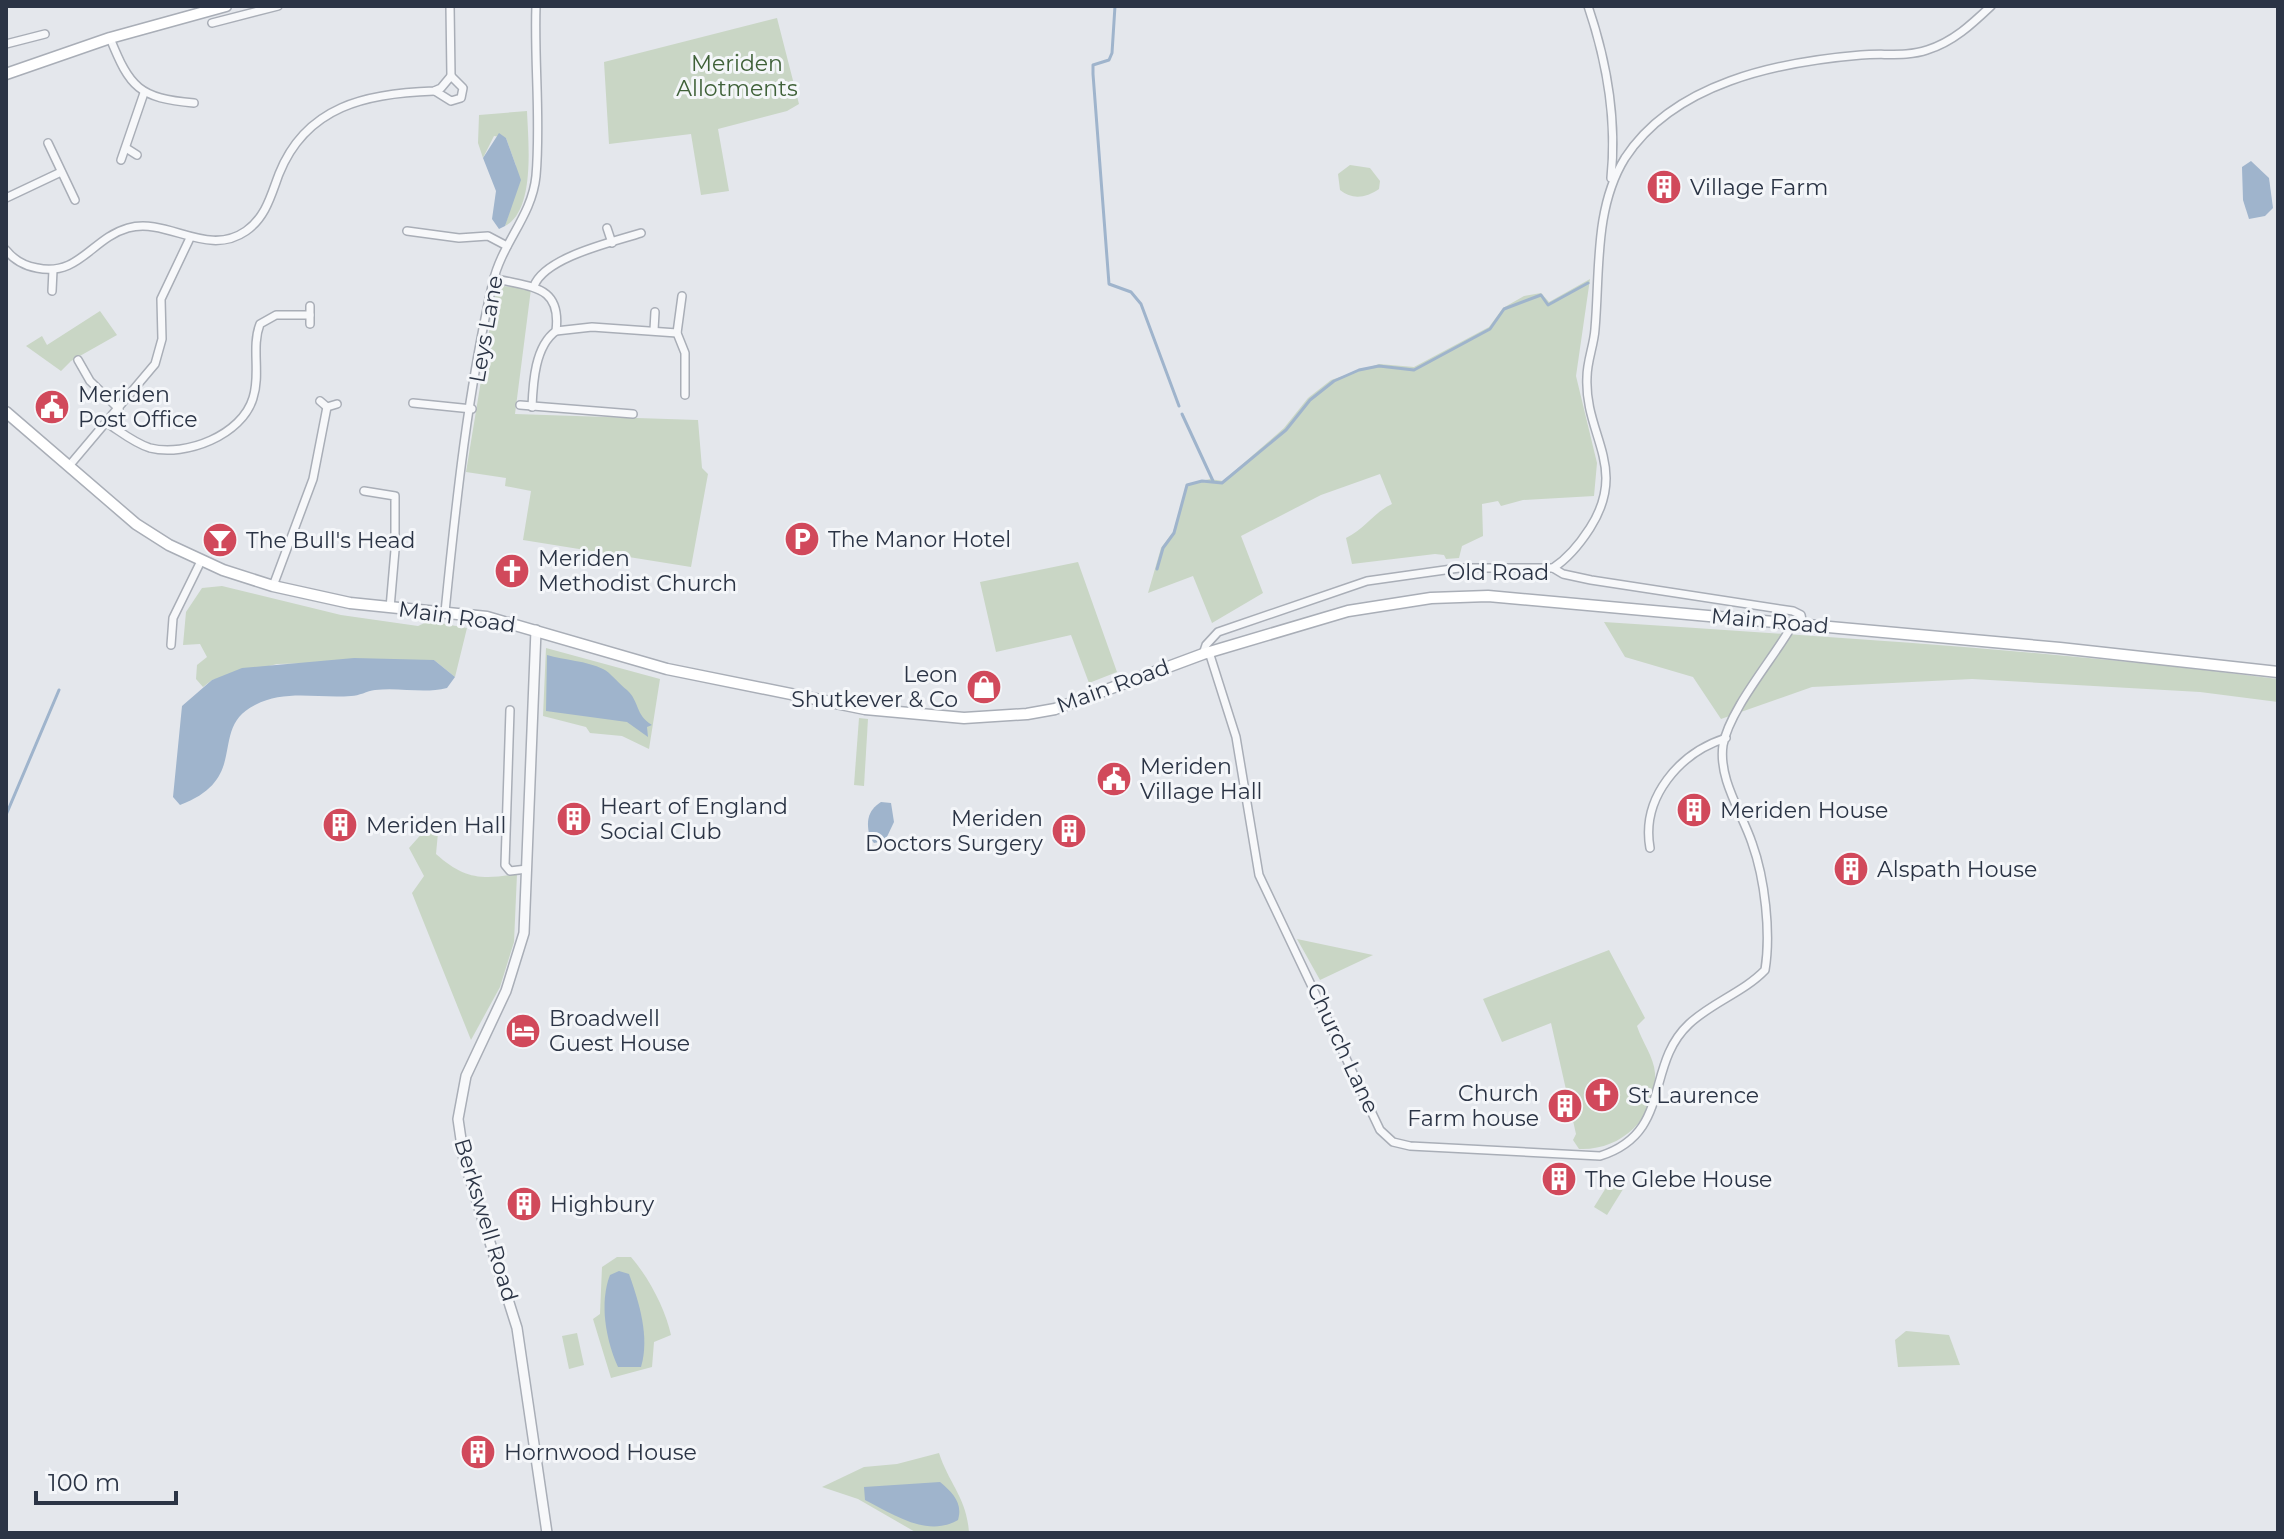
<svg xmlns="http://www.w3.org/2000/svg" width="2284" height="1539" viewBox="0 0 2284 1539" font-family="Montserrat,sans-serif">
	<style>
		.green { fill: #c9d6c5 }
		.water { fill: #9fb4cc }
		.lines { fill: none; stroke-linecap: round; stroke-linejoin: round }
		.stream { stroke: #9fb4cc; stroke-width: 3 }
		.minor-casing { stroke: #a9aeb7; stroke-width: 10 }
		.tertiary-casing { stroke: #a9aeb7; stroke-width: 12 }
		.secondary-casing { stroke: #a9aeb7; stroke-width: 13 }
		.minor { stroke: #f7f8fa; stroke-width: 7 }
		.tertiary { stroke: #f7f8fa; stroke-width: 9 }
		.secondary { stroke: #fff; stroke-width: 10 }
		.labels { text-anchor: middle; dominant-baseline: central; stroke-width: 6; stroke-linejoin: round; paint-order: stroke }
		.park-label { font-size: 22px; fill: #3f6138; stroke: #f4f6f9 }
		.poi-label { font-size: 22px; fill: #2b3445; stroke: #f4f6f9; text-anchor: start }
		.street-label { font-size: 22px; fill: #2b3445; stroke: #f4f6f9 }
	</style>
	<rect width="100%" height="100%" fill="#e4e7ec"/>
	<g class="green">
		<polygon points="777,18 799,104 787,111 718,129 729,191 701,195 691,134 609,144 604,62"/>
		<path d="M527,111c1,29 9,99 -22,115l10,-33 1,-27 -10,-28 -12,-2 -11,22 -5,-15 1,-28z"/>
		<path d="M1350,165l20,3 10,13 -1,8c-13,9 -27,11 -39,1l-2,-16z"/>
		<path d="M1590,279l-14,97 21,87 -3,33 -71,4 -22,6 -3,-5 -16,3 1,32 -21,10 -3,12 -13,1 -2,-4 -9,-1 -83,10 -6,-26c19,-9 27,-25 46,-34l-12,-30 -59,21 -80,41 22,57 -51,30 -19,-47 -45,17 13,-45 12,-16 14,-48 23,-5 13,2 61,-53 24,-30 23,-18 48,-16 35,3 75,-40 14,-19 21,-12 17,-3 8,9z"/>
		<polygon points="504,286 531,289 515,414 698,420 702,468 708,474 691,567 523,540 531,491 505,486 506,478 466,472 495,295"/>
		<polygon points="100,311 117,335 71,361 61,371 26,346 42,336 47,345"/>
		<polygon points="1078,562 1117,672 1089,683 1071,635 996,652 980,582"/>
		<polygon points="222,586 341,615 418,626 429,621 467,628 455,677 434,660 277,664 212,680 203,687 196,679 197,665 207,657 200,644 183,645 186,612 202,588"/>
		<path d="M1604,622c225,15 450,28 674,57v23l-78,-10 -228,-13 -160,8 -91,32 -28,-42 -68,-20z"/>
		<polygon points="546,648 660,679 649,749 622,736 590,733 586,727 543,716"/>
		<polygon points="859,718 868,719 864,786 854,785"/>
		<path d="M433,821l6,1 -3,32c28,25 45,26 81,20l-3,68 -14,45 -29,53 -59,-147 12,-17 -15,-28z"/>
		<polygon points="1297,939 1373,955 1320,980"/>
		<path d="M1609,950l36,68 -8,8c5,16 17,31 18,47 2,45 -34,78 -76,76l-6,-9 3,-6 -25,-111 -49,19 -19,-43z"/>
		<polygon points="1612,1178 1625,1186 1607,1215 1594,1207"/>
		<path d="M617,1257h14c19,22 35,54 40,78l-17,7 -2,25 -41,11 -18,-59 7,-5 2,-47z"/>
		<polygon points="1906,1331 1949,1335 1960,1365 1898,1367 1895,1340"/>
		<polygon points="577,1333 584,1365 569,1369 562,1336"/>
		<path d="M939,1453c10,31 28,45 30,80h-52l-59,-34 -36,-12 42,-20 33,-3z"/>
	</g>
	<g class="water">
		<polygon points="499,133 506,138 521,180 505,226 499,229 492,219 496,191 483,158"/>
		<polygon points="2251,161 2269,178 2273,208 2265,216 2249,219 2243,200 2242,167"/>
		<path d="M547,655c17,5 40,6 56,14 7,3 17,16 24,21 13,12 8,25 25,35l-5,2 1,10 -21,-15 -81,-11z"/>
		<path d="M354,658l80,2 21,17 -8,11c-24,6 -47,-1 -72,2 -8,1 -16,6 -24,6 -32,3 -65,-7 -96,9 -48,24 -3,73 -75,100l-7,-8 9,-91 30,-26 30,-12z"/>
		<path d="M881,802l10,1 3,19 -9,19 -11,2 -4,-5c-4,-16 -3,-27 11,-36z"/>
		<path d="M619,1271l10,3c10,28 21,63 12,93h-23c-12,-26 -19,-64 -8,-92z"/>
		<path d="M940,1482c13,11 23,21 18,38 -31,18 -65,-6 -93,-20l-1,-13z"/>
	</g>
	<g class="lines">
		<g class="stream">
			<polyline points="1115,6 1112,53 1109,60 1093,65 1093,74 1109,284 1131,292 1141,304 1179,406"/>
			<polyline points="1182,414 1213,481"/>
			<polyline points="1157,569 1163,548 1174,533 1187,485 1202,481 1222,483 1286,430 1310,400 1334,381 1359,370 1379,366 1414,370 1490,329 1504,309 1541,295 1548,305 1588,283"/>
			<polyline points="6,815 59,690"/>
		</g>
		<defs>
			<g id="minor">
				<path d="M1588,6c19,56 29,114 23,172"/>
				<polyline points="212,23 278,6"/>
				<path d="M110,38c20,50 29,60 84,65"/>
				<polyline points="6,44 45,34"/>
				<polyline points="435,91 451,101 461,98 463,88 451,76"/>
				<polyline points="48,143 75,200"/>
				<polyline points="126,148 137,155"/>
				<polyline points="121,160 144,93"/>
				<polyline points="6,198 61,172"/>
				<polyline points="607,228 612,243"/>
				<polyline points="407,231 459,238 488,236 507,246"/>
				<path d="M6,250c8,10 19,16 31,18 42,9 55,-30 91,-40 40,-11 79,30 118,3 20,-14 25,-36 33,-57 27,-68 88,-81 155,-83l7,-3 10,-12 -1,-70"/>
				<path d="M494,278c34,10 68,5 62,53 -21,15 -23,51 -24,76"/>
				<path d="M534,286c11,-29 79,-44 107,-53"/>
				<polyline points="52,291 53,270"/>
				<polyline points="682,296 677,333 685,353 685,395"/>
				<polyline points="310,306 310,324"/>
				<polyline points="654,330 655,312"/>
				<polyline points="556,331 592,327 677,333"/>
				<polyline points="78,360 90,381 119,409"/>
				<polyline points="320,401 327,407 337,404"/>
				<polyline points="413,403 472,409"/>
				<polyline points="520,405 633,414"/>
				<path d="M107,423c14,9 27,20 43,25 36,9 92,-13 103,-50 8,-24 -2,-51 7,-74l16,-9h34"/>
				<polyline points="69,466 155,364 162,339 161,299 190,238"/>
				<polyline points="364,491 395,496 395,550 390,608"/>
				<path d="M1553,568c14,-9 28,-26 37,-40 39,-61 -6,-93 -3,-151 0,-16 7,-32 8,-48 5,-57 -1,-121 30,-171 49,-75 152,-96 236,-103 21,-2 46,2 66,-5 26,-8 45,-26 64,-44"/>
				<polyline points="273,586 313,479 327,407"/>
				<path d="M445,612c11,-110 23,-223 48,-330 9,-39 39,-66 43,-106 5,-56 -2,-114 0,-170"/>
				<polyline points="171,645 173,618 201,561"/>
				<path d="M1209,652l27,85 23,138 121,255 13,12 17,4 190,10c73,-23 44,-90 89,-132 22,-21 55,-32 76,-54 6,-37 0,-91 -13,-127 -10,-30 -34,-64 -29,-98 7,-37 51,-87 70,-121"/>
				<polyline points="1203,654 1206,645 1218,632 1367,581 1459,568 1553,568 1563,574 1591,580 1793,611 1801,615 1803,625"/>
				<polyline points="510,710 505,865 510,871 527,869"/>
				<path d="M1650,848c-9,-50 29,-95 76,-110"/>
			</g>
			<polyline id="tertiary" points="536,630 524,933 506,991 466,1076 458,1119 464,1160 517,1328 547,1533"/>
			<g id="secondary">
				<polyline points="6,74 110,38 226,6"/>
				<polyline points="6,412 136,524 169,545 223,570 273,586 350,603 487,617 667,669 865,709 964,718 1027,714 1055,709 1203,654 1348,611 1431,598 1488,596 2060,648 2278,672"/>
			</g>
		</defs>
		<use href="#minor" class="minor-casing"/>
		<use href="#tertiary" class="tertiary-casing"/>
		<use href="#secondary" class="secondary-casing"/>
		<use href="#minor" class="minor"/>
		<use href="#tertiary" class="tertiary"/>
		<use href="#secondary" class="secondary"/>
	</g>
	<defs>
		<symbol id="building-disc" viewBox="-11 -11 22 22"><circle r="9.5" fill="#d1495b" stroke="#f4f6f9"/><path d="M-4-6H4V6H1V3H-1V6H-4ZM-2.5-4.3h1.7v1.8h-1.7ZM.8-4.3h1.7v1.8H.8ZM-2.5-1h1.7V.8h-1.7ZM.8-1h1.7V.8H.8Z" fill="#fff"/></symbol>
		<symbol id="civic-disc" viewBox="-11 -11 22 22"><circle r="9.5" fill="#d1495b" stroke="#f4f6f9"/><path d="M-.6-6.5H3V-4.5H.6V-3L4-1V1h2V6H-6V1h2V-1L-.6-3ZM-1.2 2.5V6h2.4V2.5Z" fill="#fff"/></symbol>
		<symbol id="parking-disc" viewBox="-11 -11 22 22"><circle r="9.5" fill="#d1495b" stroke="#f4f6f9"/><path d="M-3.5-5.5H1a3.5 3.5 0 0 1 0 7H-1V5.5H-3.5ZM-1-3.4V-.6H.8a1.4 1.4 0 0 0 0-2.8Z" fill="#fff"/></symbol>
		<symbol id="bar-disc" viewBox="-11 -11 22 22"><circle r="9.5" fill="#d1495b" stroke="#f4f6f9"/><path d="M-6-5H6L.8 .8V4.5H3.5V6h-7V4.5H-.8V.8Z" fill="#fff"/></symbol>
		<symbol id="church-disc" viewBox="-11 -11 22 22"><circle r="9.5" fill="#d1495b" stroke="#f4f6f9"/><path d="M-1.2-6h2.4v3.5h3.3v2.4h-3.3V6h-2.4V-.1h-3.3v-2.4h3.3Z" fill="#fff"/></symbol>
		<symbol id="shop-disc" viewBox="-11 -11 22 22"><circle r="9.5" fill="#d1495b" stroke="#f4f6f9"/><path d="M-5-2.5h2.3a2.7 3.5 0 0 1 5.4 0H5L5.5 6h-11ZM-1.5-2.5h3a1.5 2.3 0 0 0-3 0Z" fill="#fff"/></symbol>
		<symbol id="hotel-disc" viewBox="-11 -11 22 22"><circle r="9.5" fill="#d1495b" stroke="#f4f6f9"/><path d="M-6-4.5h1.5V1H6V5H4.5V3h-9V5H-6ZM-4 0a1.8 1.8 0 1 1 3.6 0ZM.5 0V-2.5h3Q6-2.5 6 0Z" fill="#fff"/></symbol>
	</defs>
	<g fill-rule="evenodd">
		<use href="#building-disc" x="1644" y="167" width="40" height="40"/>
		<use href="#civic-disc" x="32" y="387" width="40" height="40"/>
		<use href="#parking-disc" x="782" y="519" width="40" height="40"/>
		<use href="#bar-disc" x="200" y="520" width="40" height="40"/>
		<use href="#church-disc" x="492" y="551" width="40" height="40"/>
		<use href="#shop-disc" x="964" y="667" width="40" height="40"/>
		<use href="#civic-disc" x="1094" y="759" width="40" height="40"/>
		<use href="#building-disc" x="1674" y="790" width="40" height="40"/>
		<use href="#building-disc" x="554" y="799" width="40" height="40"/>
		<use href="#building-disc" x="320" y="805" width="40" height="40"/>
		<use href="#building-disc" x="1049" y="811" width="40" height="40"/>
		<use href="#building-disc" x="1831" y="849" width="40" height="40"/>
		<use href="#hotel-disc" x="503" y="1011" width="40" height="40"/>
		<use href="#church-disc" x="1582" y="1075" width="40" height="40"/>
		<use href="#building-disc" x="1545" y="1086" width="40" height="40"/>
		<use href="#building-disc" x="1539" y="1159" width="40" height="40"/>
		<use href="#building-disc" x="504" y="1184" width="40" height="40"/>
		<use href="#building-disc" x="458" y="1432" width="40" height="40"/>
	</g>
	<g class="labels">
		<g class="park-label">
			<text x="737" y="63">Meriden<tspan x="737" dy="25">Allotments</tspan></text>
		</g>
		<g class="poi-label">
			<text x="1690" y="187">Village Farm</text>
			<text x="78" y="394">Meriden<tspan x="78" dy="25">Post Office</tspan></text>
			<text x="828" y="539">The Manor Hotel</text>
			<text x="246" y="540">The Bull's Head</text>
			<text x="538" y="558">Meriden<tspan x="538" dy="25">Methodist Church</tspan></text>
			<text x="958" y="674" text-anchor="end">Leon<tspan x="958" dy="25">Shutkever &amp; Co</tspan></text>
			<text x="1140" y="766">Meriden<tspan x="1140" dy="25">Village Hall</tspan></text>
			<text x="600" y="806">Heart of England<tspan x="600" dy="25">Social Club</tspan></text>
			<text x="1720" y="810">Meriden House</text>
			<text x="1043" y="818" text-anchor="end">Meriden<tspan x="1043" dy="25">Doctors Surgery</tspan></text>
			<text x="366" y="825">Meriden Hall</text>
			<text x="1877" y="869">Alspath House</text>
			<text x="549" y="1018">Broadwell<tspan x="549" dy="25">Guest House</tspan></text>
			<text x="1539" y="1093" text-anchor="end">Church<tspan x="1539" dy="25">Farm house</tspan></text>
			<text x="1628" y="1095">St Laurence</text>
			<text x="1585" y="1179">The Glebe House</text>
			<text x="550" y="1204">Highbury</text>
			<text x="504" y="1452">Hornwood House</text>
		</g>
		<g class="street-label">
			<text transform="translate(486 329) rotate(-80)">Leys Lane</text>
			<text x="1498" y="572">Old Road</text>
			<text transform="translate(457 617) rotate(8)">Main Road</text>
			<text transform="translate(1770 621) rotate(5)">Main Road</text>
			<text transform="translate(1113 686) rotate(-20)">Main Road</text>
			<text transform="translate(1343 1048) rotate(65)">Church Lane</text>
			<text transform="translate(486 1220) rotate(73)">Berkswell Road</text>
		</g>
	</g>
	<rect width="2284" height="1539" fill="none" stroke="#2b3445" stroke-width="16"/>
	<path d="M36 1491v12h140v-12" fill="none" stroke="#2b3445" stroke-width="4"/>
	<text x="48" y="1491" font-size="24" fill="#2b3445" stroke="#f4f6f9" stroke-width="6" paint-order="stroke">100 m</text>
</svg>
